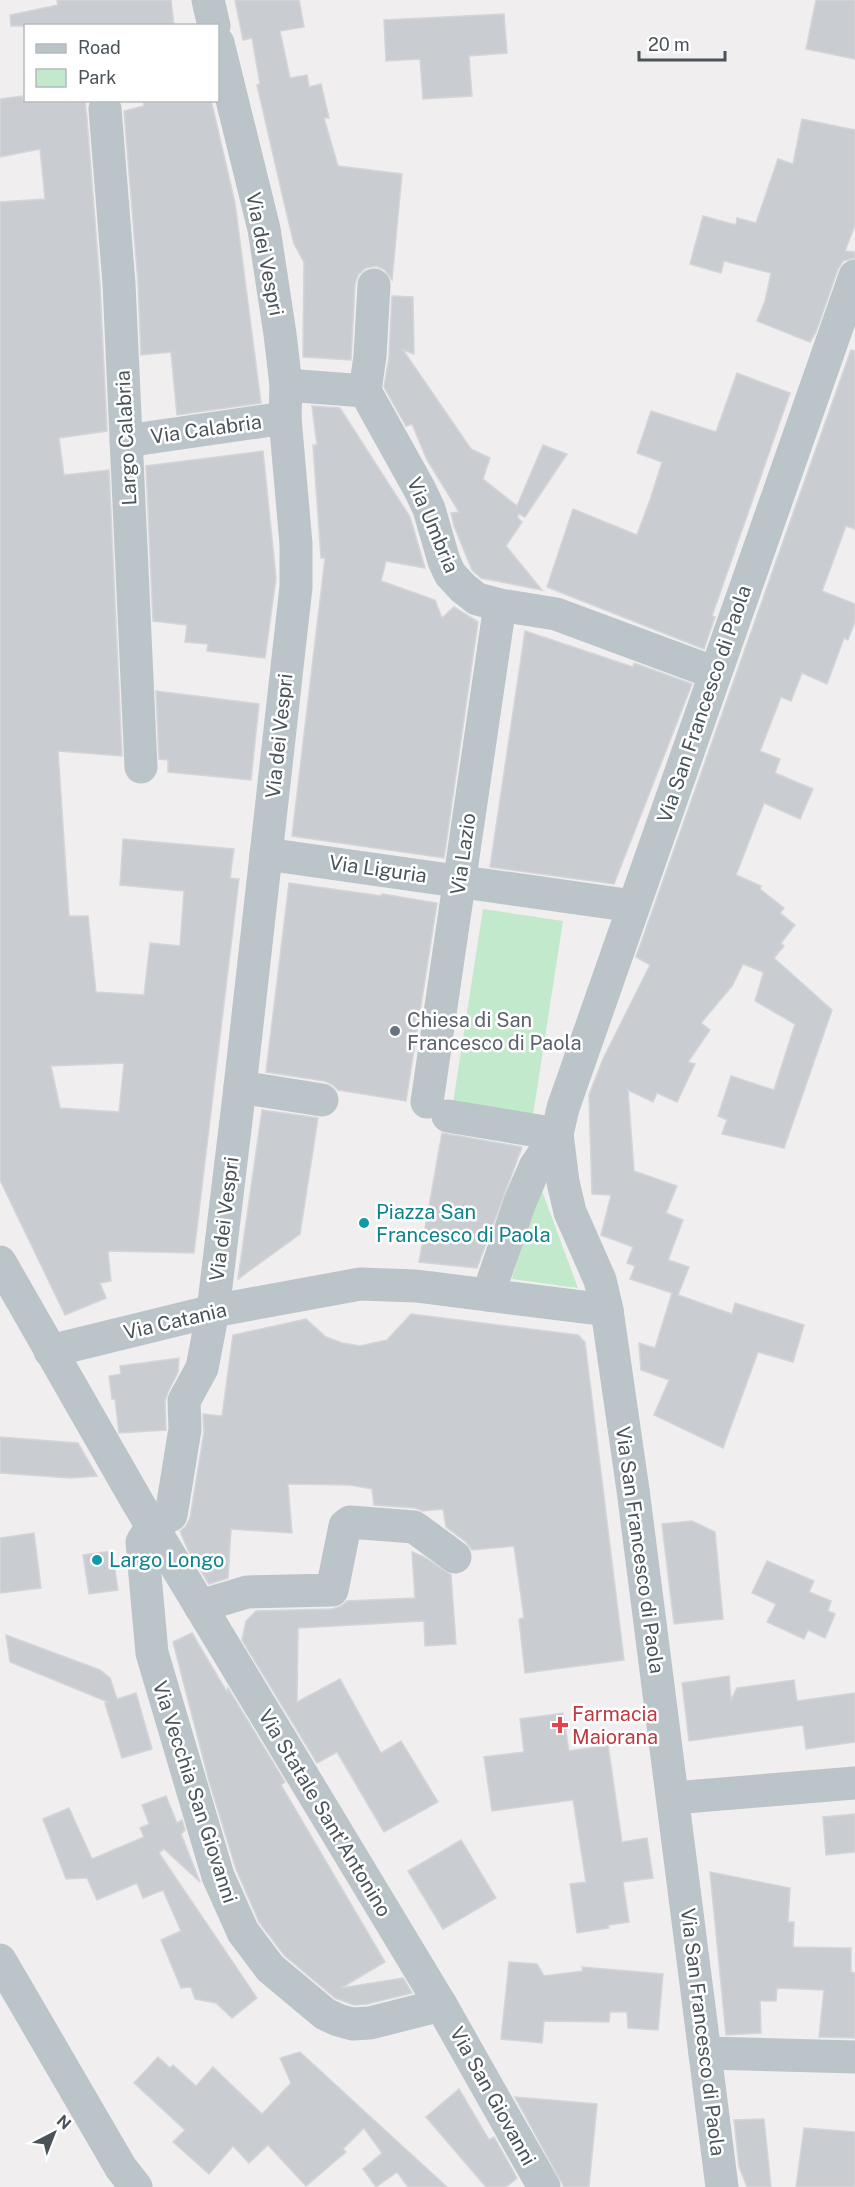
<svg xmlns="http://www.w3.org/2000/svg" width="855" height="2187" viewBox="0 0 855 2187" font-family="'Public Sans',sans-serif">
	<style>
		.green { fill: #c2e9cb }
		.building { fill: #c9ccd0; stroke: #d3d5d9; stroke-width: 1.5; fill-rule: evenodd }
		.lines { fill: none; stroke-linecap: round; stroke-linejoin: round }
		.minor { stroke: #bbc4c9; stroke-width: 33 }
		.worship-dot { fill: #6b7280; stroke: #fff; stroke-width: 2 }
		.culture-dot { fill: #0f9aa8; stroke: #fff; stroke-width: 2 }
		.health-dot { fill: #e0444e; stroke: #fff; stroke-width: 2 }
		.labels { text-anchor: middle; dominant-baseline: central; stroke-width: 5; stroke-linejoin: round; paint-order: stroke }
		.street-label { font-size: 20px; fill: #495359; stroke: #fff }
		.worship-label { font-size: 20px; fill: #5b616d; stroke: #fff; text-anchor: start }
		.culture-label { font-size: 20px; fill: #0d838f; stroke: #fff; text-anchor: start }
		.health-label { font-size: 20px; fill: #be3a42; stroke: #fff; text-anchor: start }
	</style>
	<rect width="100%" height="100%" fill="#f0eeee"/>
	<g class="green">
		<polygon points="483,909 563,921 533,1115 453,1103"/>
		<polygon points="539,1183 578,1288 512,1279"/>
	</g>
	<g class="building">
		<polygon points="57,0 171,0 174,26 11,26 10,15 58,5"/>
		<polygon points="235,0 299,0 304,27 280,31 290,78 307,75 309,87 321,84 329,118 324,118 338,166 402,174 392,280 385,270 376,266 366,268 358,275 355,284 351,360 303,357 304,262 294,244 286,211 257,85 260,84 252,38 243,40"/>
		<polygon points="816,0 855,0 855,59 806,49"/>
		<polygon points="504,14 507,53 469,56 472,96 423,99 420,59 386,61 384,20"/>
		<path d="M22,96l1,4h62l2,19 13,166 7,146 -48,7 5,37 45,-5 13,286 -64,-5 11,165h19l8,76 48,3 6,-52 30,3 4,-55 -64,-6 3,-46 111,10 -4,29 9,1 -45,374 -86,-2 3,30 -11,2 6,15 -41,17 -65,-135v-978l45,-3 -5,-50 -40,8v-58zM124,1063l-5,49 -59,-4 -9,-42z"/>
		<polygon points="143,100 211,100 235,203 261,403 177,415 171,352 141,355 138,283 124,111 144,106"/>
		<polygon points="802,119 855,130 855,225 845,251 855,252 855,258 843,261 838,269 816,332 810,342 757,321 765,301 771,273 724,261 721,273 690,264 703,216 736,225 737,218 756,223 778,159 793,164"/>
		<polygon points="392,296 413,297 414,354 403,350 471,449 490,458 483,479 517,506 543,445 567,454 525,517 519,514 517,517 522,522 506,546 542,590 481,578 472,570 454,526 451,513 459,512 427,460 412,424 406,426 384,387 389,357"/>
		<polygon points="851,350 855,351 855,529 846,526 822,591 855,604 855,621 848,640 844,638 827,684 802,673 791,701 781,697 760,751 780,759 775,773 813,789 800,819 764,803 736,875 761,886 760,889 784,908 780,913 795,925 781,943 784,946 774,958 832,1010 784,1148 722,1134 727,1120 718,1116 731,1076 774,1090 795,1024 755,1001 764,971 763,972 743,964 732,986 701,1023 710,1030 688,1062 695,1064 677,1102 657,1093 653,1102 628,1090 634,1171 677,1186 666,1213 683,1220 668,1260 689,1267 678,1295 732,1314 735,1303 804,1325 793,1362 758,1352 723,1448 654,1415 669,1380 641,1370 639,1343 655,1348 672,1293 630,1279 635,1266 627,1263 633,1247 601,1235 611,1195 592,1194 589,1095 603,1059 650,965 636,957"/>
		<polygon points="737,373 790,393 712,616 715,617 704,649 547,587 573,509 637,535 651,497 662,462 637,453 651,411 716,432"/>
		<polygon points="312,406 340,408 410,517 425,568 386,561 381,581 435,600 442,618 454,607 478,622 444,858 292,836 325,558 321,558 313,445 317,445"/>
		<polygon points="263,451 276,578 265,658 207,651 208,644 185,642 187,625 153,621 146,466"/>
		<polygon points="525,631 633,667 634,663 692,684 614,884 490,867"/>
		<polygon points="156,691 259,704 251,780 168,772 168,760 159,759"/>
		<polygon points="289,883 382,896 382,894 437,903 406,1101 338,1090 333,1085 325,1081 266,1072"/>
		<polygon points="262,1110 318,1118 300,1234 238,1279"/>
		<polygon points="442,1133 522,1147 477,1268 419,1262"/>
		<polygon points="411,1314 578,1335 585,1342 624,1660 525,1673 519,1619 524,1618 514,1546 472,1550 466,1542 446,1527 443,1509 423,1511 415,1508 374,1505 372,1489 350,1485 288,1484 292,1533 231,1529 228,1578 209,1584 188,1550 180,1531 186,1526 190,1518 204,1432 203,1414 222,1416 233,1335 306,1319 326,1337 342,1343 360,1346 387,1340"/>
		<polygon points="179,1358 178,1372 168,1392 165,1401 166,1430 119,1433 115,1399 112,1399 109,1376 121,1374 120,1366"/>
		<polygon points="0,1437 78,1443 97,1476 70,1478 0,1473"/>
		<polygon points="692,1521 715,1532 723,1619 674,1624 662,1524"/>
		<polygon points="34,1533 41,1588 0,1593 0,1538"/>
		<polygon points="112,1551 118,1590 89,1594 83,1555"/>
		<polygon points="412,1552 424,1557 451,1575 456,1644 425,1646 424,1621 298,1628 297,1702 340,1679 381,1753 401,1741 438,1802 384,1832 337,1752 317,1763 242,1640 246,1621 256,1611 332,1609 341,1606 347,1601 415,1598"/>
		<polygon points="767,1561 814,1581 809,1592 831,1601 828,1611 835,1614 825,1638 808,1630 804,1639 767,1622 776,1604 752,1593"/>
		<polygon points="192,1633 227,1692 228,1688 285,1782 281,1785 385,1962 341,1988 403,1978 412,1993 367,2004 354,2005 335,1998 284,1955 259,1922 236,1869 209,1781 173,1642"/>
		<polygon points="6,1635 100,1670 110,1678 117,1699 136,1693 152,1749 122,1758 105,1703 108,1702 10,1662"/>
		<polygon points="729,1676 731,1700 737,1688 794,1680 797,1701 855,1693 855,1742 806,1749 803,1725 689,1741 682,1683"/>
		<polygon points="563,1713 569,1751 608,1745 622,1842 647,1838 653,1878 623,1882 629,1922 608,1925 609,1928 577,1933 570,1884 586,1882 573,1800 492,1811 484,1757 524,1752 520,1719"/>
		<polygon points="166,1796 177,1823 182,1820 185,1830 181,1834 200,1882 164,1849 159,1853 257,1998 232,2018 216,2003 195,1999 191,1987 181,1988 161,1940 181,1931 163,1890 143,1898 137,1883 97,1900 87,1878 66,1879 43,1819 69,1808 92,1859 144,1837 140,1828 149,1824 142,1805"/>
		<polygon points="855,1814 855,1852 826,1855 823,1817"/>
		<polygon points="461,1840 496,1898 443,1929 408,1871"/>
		<polygon points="710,1872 790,1888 788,1922 794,1922 793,1947 851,1948 851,1972 855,1973 855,2038 819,2037 824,1990 777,1988 776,2001 760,2001 761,2033 726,2035"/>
		<polygon points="509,1962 537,1964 544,1976 583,1971 582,1967 663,1974 658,2030 628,2028 627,2012 610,2012 609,2022 544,2021 542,2043 501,2039"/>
		<polygon points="300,2052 363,2110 447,2187 408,2187 397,2172 376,2187 363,2169 382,2153 364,2128 343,2149 346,2152 306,2186 268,2145 249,2163 233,2146 209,2174 173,2142 185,2130 134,2083 158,2057 170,2068 173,2065 196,2086 213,2067 262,2114 291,2083 280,2058"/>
		<polygon points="459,2089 489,2140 494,2137 517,2178 506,2187 486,2187 426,2117"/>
		<polygon points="515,2097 597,2104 589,2187 564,2187"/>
		<polygon points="764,2119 771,2187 747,2187 739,2166 734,2120"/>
		<polygon points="804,2128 855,2132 855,2187 796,2187"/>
	</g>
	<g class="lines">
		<g class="minor">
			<polyline points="208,0 214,26"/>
			<polyline points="218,43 264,229 280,334 286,385 285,418 296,544 296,587 240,1087 213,1311 202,1368 184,1401 185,1429 171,1515 152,1526 142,1542 152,1653 218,1876 243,1932 270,1968 325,2014 338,2020 352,2024 370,2023 441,2005"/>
			<polyline points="105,109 119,284 141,767"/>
			<polyline points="286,385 365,391 420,490 429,509 444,561 450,574 463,588 477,599 500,605 556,614 715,673"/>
			<polyline points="365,391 370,356 374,285"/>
			<polyline points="126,441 285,418"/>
			<polyline points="266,854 633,906"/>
			<polyline points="240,1087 322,1100"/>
			<polyline points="427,1102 500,605"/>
			<polyline points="448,1116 557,1134 535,1167 520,1202 488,1295"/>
			<polyline points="0,1262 138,1503 441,2005 544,2187"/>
			<polyline points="50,1351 213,1311 360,1284 416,1286 607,1310"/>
			<polyline points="200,1606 247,1592 332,1590 345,1526 350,1522 414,1527 455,1557"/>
			<polyline points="673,1798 855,1783"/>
			<polyline points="0,1960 121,2168 136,2187"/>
			<polyline points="705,2053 855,2057"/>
			<polyline points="722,2187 633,1490 607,1310 600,1280 570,1212 563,1182 557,1134 563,1108 855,276"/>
		</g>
	</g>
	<circle class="worship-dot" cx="395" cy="1031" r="6"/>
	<g class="culture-dot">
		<circle cx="364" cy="1223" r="6"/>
		<circle cx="97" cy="1560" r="6"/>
	</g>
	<path class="health-dot" d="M557 1716h6v6h6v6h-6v6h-6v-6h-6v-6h6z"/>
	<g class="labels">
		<g class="street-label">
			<text transform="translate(265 254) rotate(79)">Via dei Vespri</text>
			<text transform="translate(206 429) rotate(-8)">Via Calabria</text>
			<text transform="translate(126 438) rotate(-93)">Largo Calabria</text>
			<text transform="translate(433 525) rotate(67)">Via Umbria</text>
			<text transform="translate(704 704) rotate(-71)">Via San Francesco di Paola</text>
			<text transform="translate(279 736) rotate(-84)">Via dei Vespri</text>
			<text transform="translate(463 854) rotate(-82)">Via Lazio</text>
			<text transform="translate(378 869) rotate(8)">Via Liguria</text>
			<text transform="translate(224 1219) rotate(-83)">Via dei Vespri</text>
			<text transform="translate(175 1321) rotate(-13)">Via Catania</text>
			<text transform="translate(640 1550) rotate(82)">Via San Francesco di Paola</text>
			<text transform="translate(195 1792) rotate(72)">Via Vecchia San Giovanni</text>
			<text transform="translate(325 1813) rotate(59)">Via Statale Sant'Antonino</text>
			<text transform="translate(703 2032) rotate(83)">Via San Francesco di Paola</text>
			<text transform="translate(493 2096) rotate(61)">Via San Giovanni</text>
		</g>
		<g class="worship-label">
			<text x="407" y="1020">Chiesa di San<tspan x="407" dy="23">Francesco di Paola</tspan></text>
		</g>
		<g class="culture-label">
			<text x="376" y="1212">Piazza San<tspan x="376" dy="23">Francesco di Paola</tspan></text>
			<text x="109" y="1560">Largo Longo</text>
		</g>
		<g class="health-label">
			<text x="572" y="1714">Farmacia<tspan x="572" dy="23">Maiorana</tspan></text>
		</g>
	</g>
	<rect x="24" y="24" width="195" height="78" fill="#ffffff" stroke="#b6babd" stroke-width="1.5"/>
	<rect x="36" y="44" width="30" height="9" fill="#bbc4c9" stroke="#b6babd" stroke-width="1.5"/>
	<text x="78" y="54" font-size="18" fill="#495359">Road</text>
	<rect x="36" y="69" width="30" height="18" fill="#c2e9cb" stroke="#b6babd" stroke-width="1.5"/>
	<text x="78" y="84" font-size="18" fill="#495359">Park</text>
	<g transform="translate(54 2133) rotate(42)" stroke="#ffffff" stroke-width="4.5" paint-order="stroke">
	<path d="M0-4.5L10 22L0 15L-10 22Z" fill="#495359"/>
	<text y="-9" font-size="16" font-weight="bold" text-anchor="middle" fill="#495359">N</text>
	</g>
	<path d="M639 51v9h86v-9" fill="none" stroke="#495359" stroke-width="3"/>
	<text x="648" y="51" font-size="18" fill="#495359" stroke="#ffffff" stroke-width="4.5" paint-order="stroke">20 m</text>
</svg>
